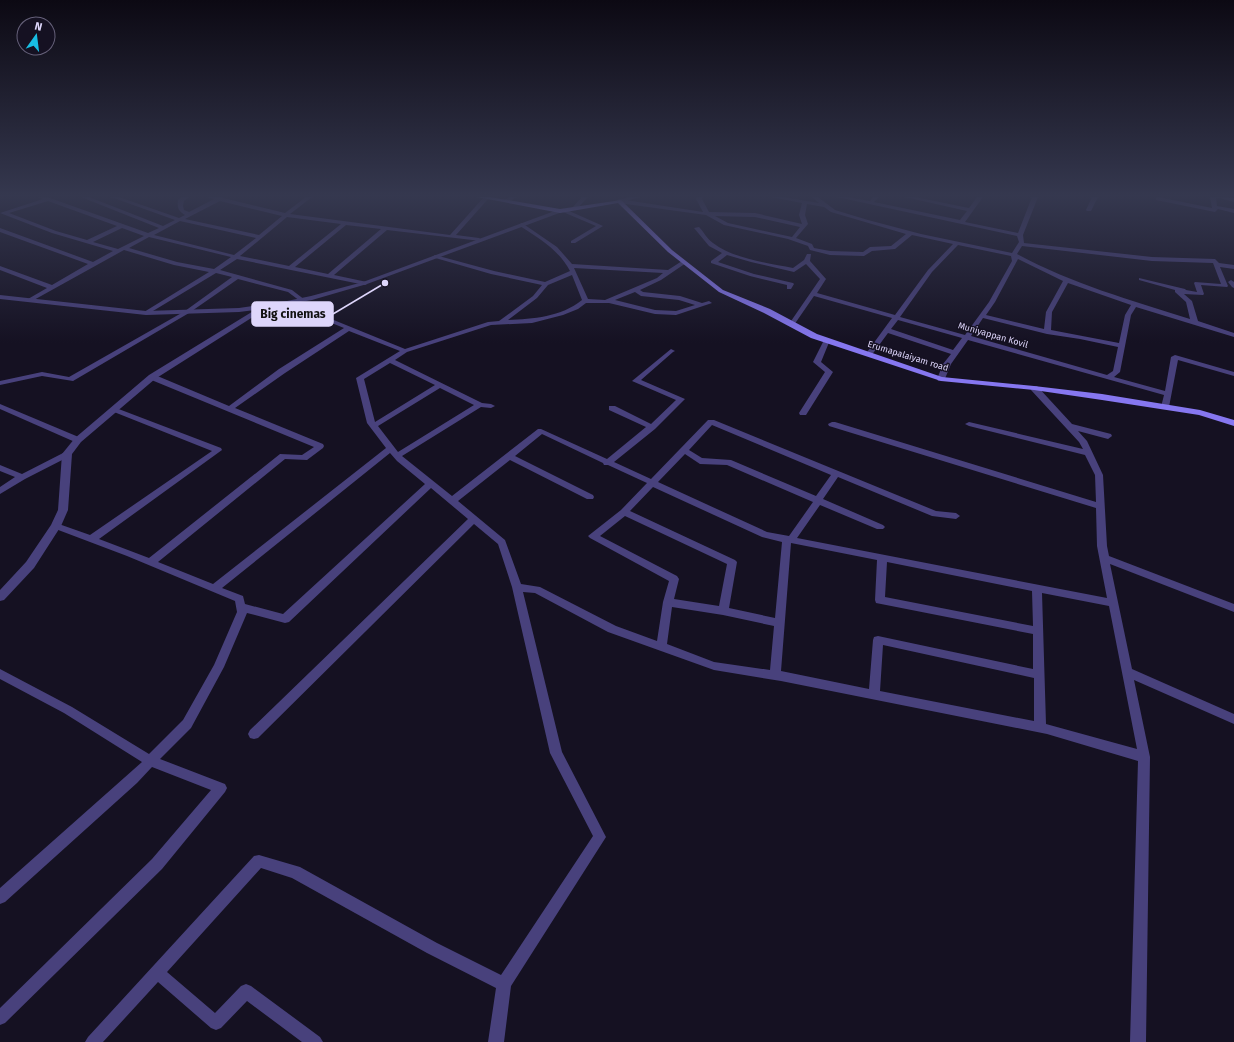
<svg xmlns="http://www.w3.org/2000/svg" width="1234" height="1042" viewBox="0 0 1234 1042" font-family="'Fira Sans',sans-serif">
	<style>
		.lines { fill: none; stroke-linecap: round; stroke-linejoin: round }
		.minor { fill: #48417c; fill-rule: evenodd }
		.tertiary { fill: #48417c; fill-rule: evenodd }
		.secondary { fill: #8677f0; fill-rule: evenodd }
		.labels { text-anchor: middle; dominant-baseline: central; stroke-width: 3; stroke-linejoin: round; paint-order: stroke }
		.far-street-label { font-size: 9px; fill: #ded6fb; stroke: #151122 }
		.leader { fill: none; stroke: #ded6fb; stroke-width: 1.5 }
		.callout-dot { fill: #ded6fb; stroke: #151122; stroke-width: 1.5 }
		.callout { fill: #ded6fb; stroke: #ded6fb; stroke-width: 1.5 }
		.callout-label { font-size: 12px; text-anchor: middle; font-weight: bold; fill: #111 }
	</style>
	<rect width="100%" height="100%" fill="#151122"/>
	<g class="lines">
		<g class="minor">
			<path d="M39,197l11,1 98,35 11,-5 -78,-31h8l74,29 12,-6 -64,-23h8l60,21 6,-3c-7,-4 -8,-8 -7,-15l4,-3h7l-5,4 -1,5 1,4 5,2 25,-13 -6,-2h15v1l62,15 21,-16h6l-22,17 160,21 34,-38 5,1 -33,37 23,3 3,2 -1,1 -94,-11 -53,45 33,7v2l-2,1 -128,-26 -17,11 72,20 13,10 -5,1 -12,-9 -50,-13 -49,34 -116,68 -31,-5 -42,9v-4l42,-9 27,5 116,-66 47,-34 -16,-4 -68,41h-4v-2l65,-40 -35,-7 -50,-15 -92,51h-4v-2l19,-11 -47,-18v-4l52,19 36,-21 -88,-32v-4l93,34 20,-11 -61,-18 -52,-20 43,-14zM48,201l69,25 -30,14 -31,-9 -47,-18zM220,201l62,15 -23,19 -74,-16zM287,217l54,7 -52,42 -49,-10zM180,221l76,17 -22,17 -80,-20zM346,225l35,4 -53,45 -33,-7zM122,228l22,8 -26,13 -25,-7zM149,237l82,20 -17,12 -37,-7 -48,-14z"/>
			<polygon points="510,197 517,197 508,202 504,202 504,200"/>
			<polygon points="582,197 588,197 576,210 572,210 572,208"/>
			<path d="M697,197h6l-1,2 7,13 46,1 47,11 -3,-9 3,-12 -31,-6h12l36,6 -7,-6h6l17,13 33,10 53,14 91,19 7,-11 -2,-6 -180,-39h11l22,4 3,-4h6l-5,5 86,18 7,-9 -62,-14h10l54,11 8,-11h6l-18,25 53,11 14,-36h6l-15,38 1,8 128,14 63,2 4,4 15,2v4l-14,-2 8,19 -1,1 -26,-2 3,9 -1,1 -19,-1 8,7 6,20 36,12v4l-98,-30 -5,8 -11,57 -6,5 51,14 6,-34 4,-2 59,17v4l-56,-16 -9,47 -4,2 -4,-2 3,-12 -196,-55 -17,24 -7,17h-6l-1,-2 6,-15 8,-10 -63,-21 -17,23h-4l-2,-1 27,-37 -78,-22 -20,29h-4l-1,-1 31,-45 -14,-15 -12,8 -43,-10 -24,-7 -9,7 36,12 39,9 1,1 -3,5h-4v-4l-37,-9 -39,-13v-2l11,-8 -13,-7 -15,-18 5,-1c5,5 8,12 14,16 21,16 55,20 80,25l11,-8 3,-6h4l-1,7 16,18 -9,14 78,22 33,-45 25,-26 -41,-9 -17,14 -23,2 -8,5 -34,-1 -20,-5 -2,-4 -20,-7 -64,-14 -18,-10 -87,-12 -3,-2 3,-2 84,13 -7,-13zM807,204l17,3 7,5 75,22 -15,12 -21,1 -7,5 -33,-1 -16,-3 -2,-4 -16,-6 12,-14 -3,-9zM715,216l40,1 45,10 -8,10 -64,-14zM958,245l53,11 1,5 -23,41 -24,33 -65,-18 32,-45zM1022,246l130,15 61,2 8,21 -26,-2 -1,1 3,9 -11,-2 -1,-1 -46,-11v2l36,10v2l11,10 4,17c-60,-19 -117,-35 -173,-65zM1018,259l45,22 -17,31 -2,17 -58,-14 9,-13zM1068,283l63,22 -6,10 -6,28 -68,-13 1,-18zM983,318l64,16 33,5 38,8 -5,24 -6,4 -136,-39zM898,320l64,18 -9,12 -62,-21z"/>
			<polygon points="1092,197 1098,197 1091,211 1087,211 1086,210"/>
			<polygon points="1158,197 1212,208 1210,197 1234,198 1234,202 1216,197 1217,206 1234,209 1234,213 1218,209 1215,212 1156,200 1156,198"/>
			<polygon points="563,210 567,210 603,226 575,243 571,243 571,241 596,226 563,212"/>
			<path d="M522,223l35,24 15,17 96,6 14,-9h4v2l-25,17 -21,10 3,2 37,4 22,7 7,-2 3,2 -36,12 -21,-1 -46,-11h-23l-8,6 -15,6 -31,8 -41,2 -84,27 -12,8 87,43 9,1 4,2 -4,2 -10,-1 -79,49 50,40 86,-67h3l66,30 39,-32 -37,-17v-4h6l36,18 25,-24 -44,-19 39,-32 4,2 -2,1 -32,28 44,19 -30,30 -41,33 37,17 57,-59h6l222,91 20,2 4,3 -4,3 -24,-3 -94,-39 -15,22 60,26 2,2 -2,2h-6l-57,-24 -23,33 310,60 -10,-52 -1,-38 -267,-82 -1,-2 4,-2h3l261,80 -1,-27 -10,-20 -116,-29 -4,-2 4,-2 114,27 -4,-7 -48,-52 -1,-2 4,-2h3l35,38 39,10 1,2 -4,3 -30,-8 9,10 16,34 4,71 2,10 125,48v8l-124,-48 22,105 102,45v10l-100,-44 16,77 -4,285h-16l8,-281 -91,-27 -266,-53 -67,-11 -106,-38 -73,-39 -12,-1 39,160 44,85 -95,149 -7,56h-16l8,-54 -69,-35 -135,-75 -31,-10 -94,104 48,41 26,-27 5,-2 5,2 69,51 3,5h-21l-55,-41 -26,27 -5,2 -5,-2 -53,-46 -55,60h-18l3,-5 166,-181 5,-1 41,12 137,76 64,32 92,-139 -43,-83 -38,-166 -14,-43 -24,-20 -216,214 -4,1 -4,-1 -2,-4 2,-4 218,-211 -37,-31 -142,134 -4,1 -38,-10 -23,54 -33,61 -31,31 65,25 2,4 -2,4 -63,77 -157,154 -5,2v-17l152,-149 59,-69 -59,-23 -15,16 -132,119 -5,2v-16l142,-126 -78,-49 -64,-34v-10l72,38 77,47 34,-34 31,-55 23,-53 -2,-11 -108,-45 -74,-28 -2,-2 5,-3 34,12 122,-84 -103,-41 4,-2h3l105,40 1,2 -123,89 50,19 131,-104 22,1 12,-8 -165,-68v-4h6l74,31 50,-37 65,-41 -59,-24v-2l2,-1 118,48 83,-27 11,-1 34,-25 9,-11 -51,-11 -59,-17 3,-2 59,16 51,11 25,-11c-11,-21 -30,-32 -50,-45v-2zM574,268l89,5 -6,5 -52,22 -17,-1zM572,275l10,25c-21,17 -49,19 -74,20l29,-22 11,-13zM635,292l6,4 38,4 16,5 -19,6 -21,-1 -40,-10zM349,331l51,20 -44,27 11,45 19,25 -173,136 -55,-22 127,-103 22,1 16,-12 1,-2 -1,-2 -88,-36 50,-35zM390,363l45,22 -60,37 -11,-43zM440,388l34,17 -76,47 -20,-26zM712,425l119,50 -15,21 -85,-36 -29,-2 -13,-8zM542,434l61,29 1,2h4l39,18 -26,27 -33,26 2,2 79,43 -6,21 -6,39 -41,-15 -76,-39 -19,-3 -16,-44 -47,-39 52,-41 77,39h6l1,-2 -1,-2 -78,-39zM390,453l7,8 28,23 -142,130 -38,-10 -2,-8 -21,-8zM685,454l15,10 27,1 86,37 -24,34 -22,-4 -109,-50zM653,487l109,50 20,5 -7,76 -46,-10 8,-46 -2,-2 -105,-49zM625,516l102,48 -8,42 -45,-7 5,-20 -2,-3 -77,-40zM791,543l86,17 -2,40 1,3 157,31v35l-155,-33 -4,1 -1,3 -4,49 -88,-18zM887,562l145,29 1,35 -148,-29zM1042,593l67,13 28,143 -91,-25zM672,607l51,8 51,11 -4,44 -56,-8 -47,-18zM883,645l151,33v43l-154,-30z"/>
			<polygon points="1231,280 1234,282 1234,288 1232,287 1228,282"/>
			<polygon points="827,338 830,340 821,362 833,372 806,415 800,415 799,413 825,372 813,362 824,340"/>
			<polygon points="0,404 81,438 82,440 78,443 75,442 0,409"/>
			<polygon points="67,451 70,452 71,454 70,456 25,479 0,494 0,487 15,477 0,471 0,465 22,474"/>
		</g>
		<g class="tertiary">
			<polygon points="629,197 640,197 619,203 616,201"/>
			<polygon points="560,209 562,210 562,212 367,284 312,300 267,308 155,379 81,442 72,454 68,510 61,526 34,568 4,600 0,601 0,590 26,562 51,525 58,510 62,454 75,438 149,375 255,310 239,312 146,315 0,299 0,295 146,311 239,308 287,301 311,296 363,282"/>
		</g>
		<polygon class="secondary" points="477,197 490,197 560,209 621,200 672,250 723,290 770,309 817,334 942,377 1034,386 1102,394 1200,410 1234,420 1234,426 1199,415 1102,400 1034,390 941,381 811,338 764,313 719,292 668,252 618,203 560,213"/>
	</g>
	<linearGradient id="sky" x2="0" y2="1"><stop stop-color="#0c0913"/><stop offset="0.57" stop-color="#35384f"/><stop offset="1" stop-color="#35384f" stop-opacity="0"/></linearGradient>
	<rect width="1234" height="343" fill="url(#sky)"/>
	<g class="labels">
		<g class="far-street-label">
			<text transform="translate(993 335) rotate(16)">Muniyappan Kovil</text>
			<text transform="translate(908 356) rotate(17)">Erumapalaiyam road</text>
		</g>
	</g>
	<path class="leader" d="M385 283L333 314"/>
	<circle class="callout-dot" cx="385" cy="283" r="4"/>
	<rect class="callout" x="252" y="302" width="81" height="24" rx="4"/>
	<g class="callout-label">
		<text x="293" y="318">Big cinemas</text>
	</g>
	<g transform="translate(36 36) rotate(14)"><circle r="19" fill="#151122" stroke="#656079"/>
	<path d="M0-3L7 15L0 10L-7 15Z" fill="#18bde4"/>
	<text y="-6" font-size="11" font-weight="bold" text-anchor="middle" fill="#ded6fb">N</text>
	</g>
</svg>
